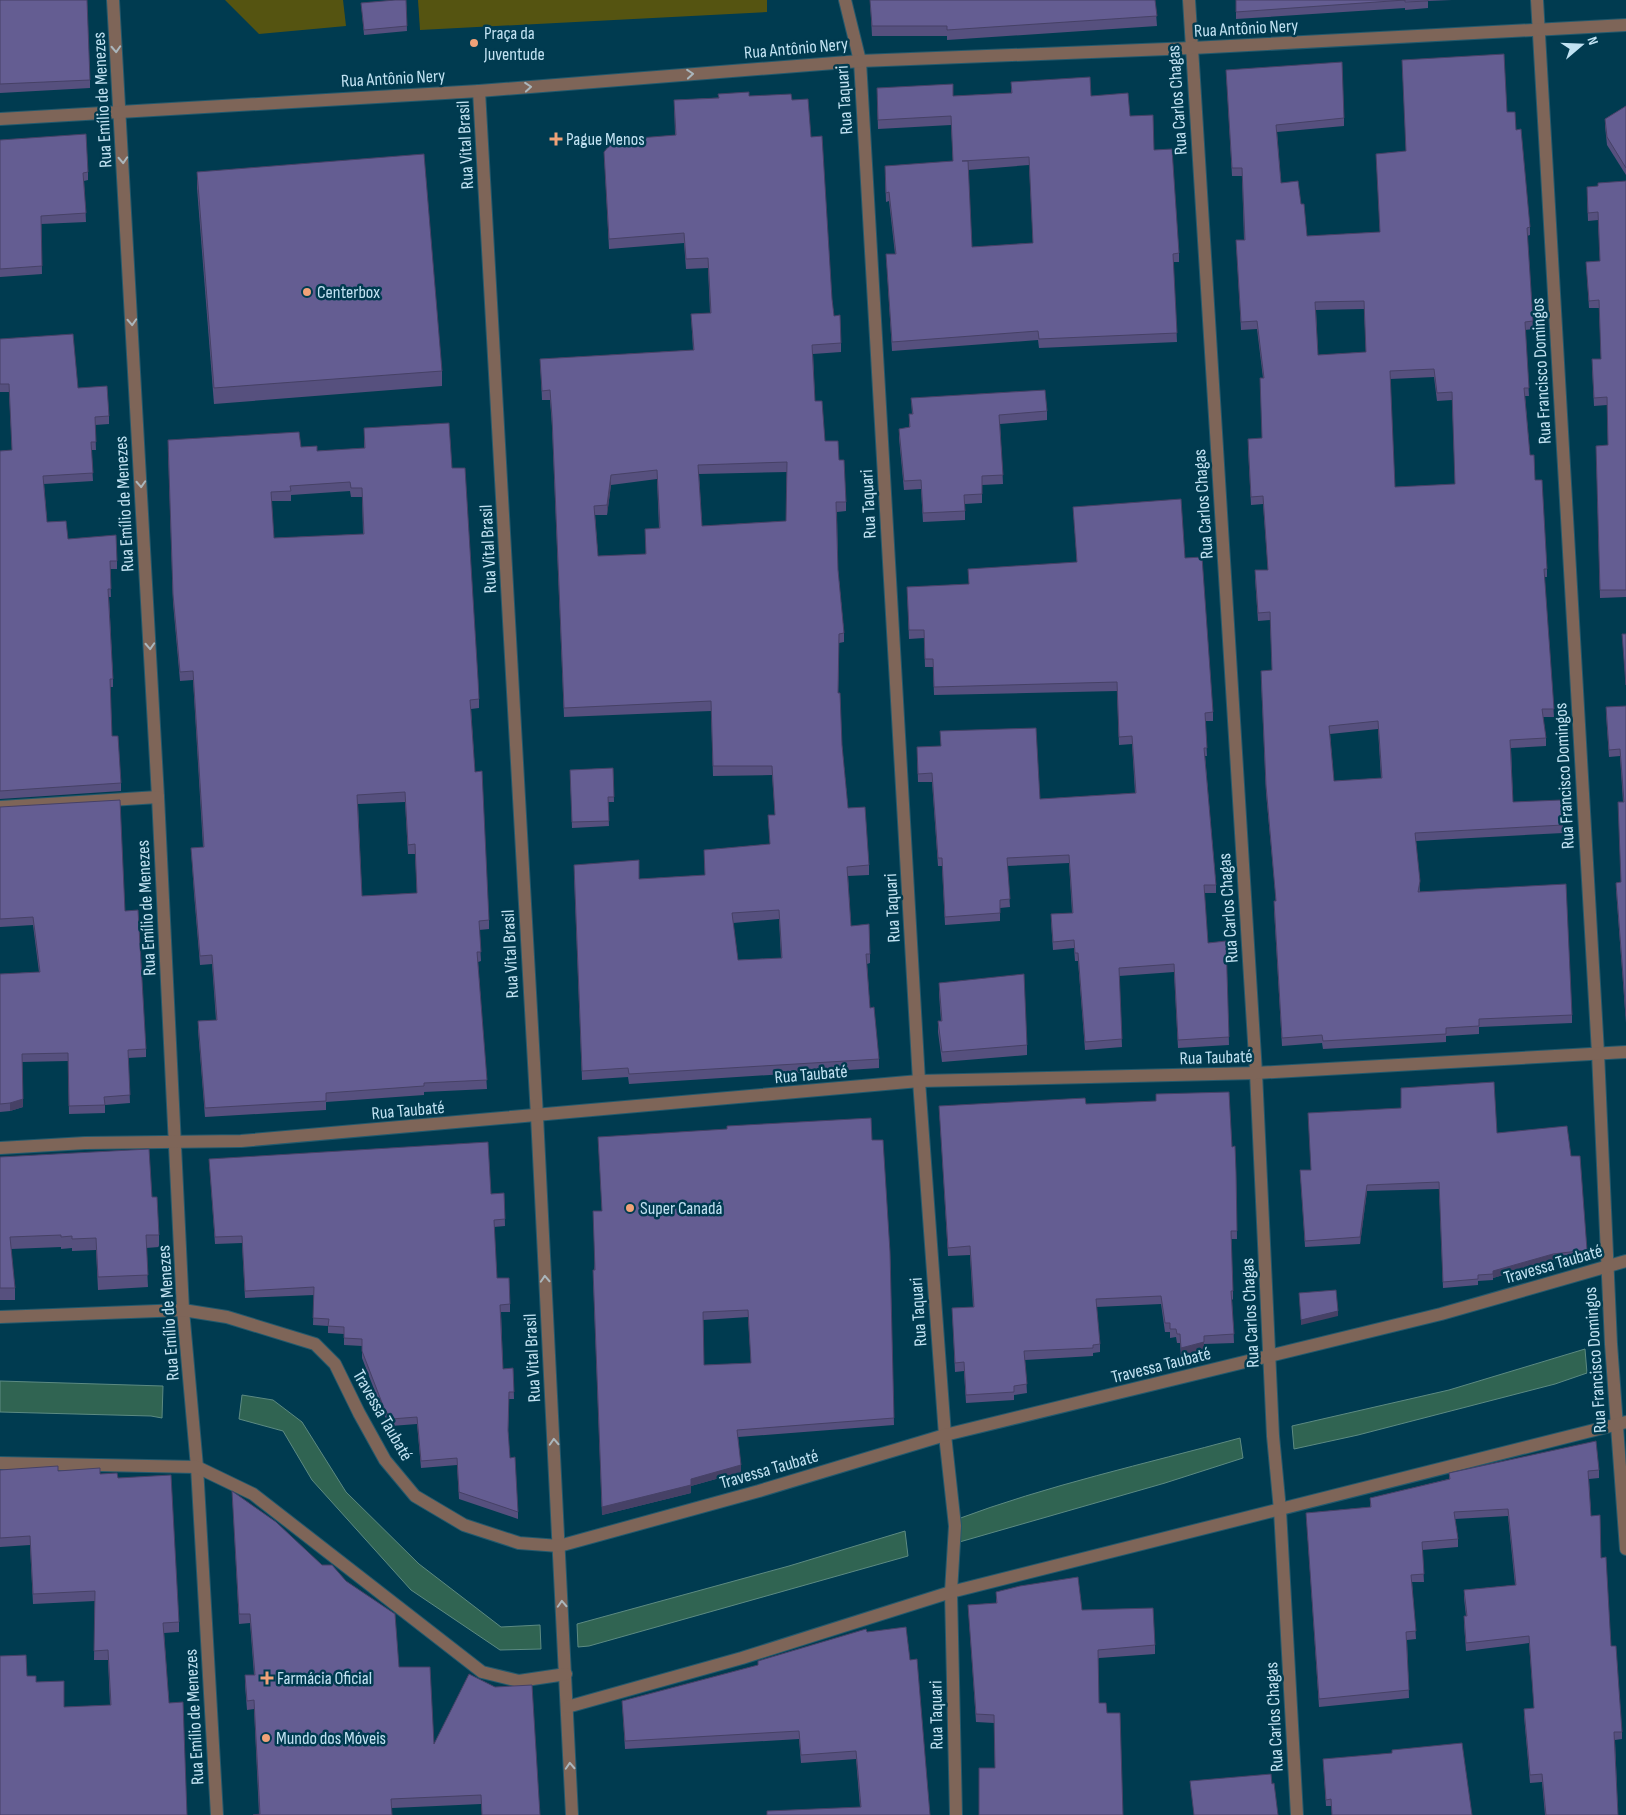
<svg xmlns="http://www.w3.org/2000/svg" width="1626" height="1815" font-family="'Sofia Sans Condensed',sans-serif">
<style>
.park{fill:#555411}
.water{fill:#306452;stroke:#5c8a82}
.lines{fill:none;stroke-linecap:round;stroke-linejoin:round}
.minor-casing{stroke:#23596d;stroke-width:14}
.minor{stroke:#7e6558;stroke-width:12}
.wall{fill:#56507e;fill-rule:evenodd}
.shaded-wall{fill:#464166}
.building{fill:#645d92;stroke:#464166;fill-rule:evenodd}
.oneway{stroke:#aab6bc}
.poi-dot{fill:#f0a278;stroke:#003b50;stroke-width:2}
.labels{text-anchor:middle;stroke-width:5;stroke-linejoin:round;paint-order:stroke}
.street-label{font-size:18px;fill:#c1e2f2;stroke:#003b50}
.poi-label{font-size:18px;fill:#c1e2f2;stroke:#003b50;text-anchor:start}
</style>
<rect width="100%" height="100%" fill="#003b50"/>
<g class="park">
<path d="M225,0H343L346,26L259,34Z"/>
<path d="M418,0H767V12L420,30Z"/>
</g>
<g class="water">
<path d="M1585,1349L1587,1373L1555,1384L1358,1435L1294,1449L1292,1426L1449,1390Z"/>
<path d="M0,1381L163,1386L162,1418L151,1416L0,1412Z"/>
<path d="M242,1395L273,1400L302,1422L346,1492L419,1564L501,1627L540,1625L541,1649L500,1650L411,1590L312,1480L283,1431L239,1419Z"/>
<path d="M1240,1438L1243,1458L1165,1483L956,1543L955,1520C1048,1485 1145,1464 1240,1438Z"/>
<path d="M905,1531L908,1556L589,1646L578,1647L577,1624L789,1566Z"/>
</g>
<g class="lines">
<defs>
<g id="minor">
<path d="M113,0L158,797L183,1310L197,1467L217,1815"/>
<path d="M845,0L860,61L919,1081L945,1435L955,1526L951,1592L956,1815"/>
<path d="M1189,0L1256,1073L1273,1436L1280,1510L1297,1815"/>
<path d="M1537,0L1598,1053L1611,1344L1626,1549"/>
<path d="M479,91L537,1116L572,1815"/>
<path d="M0,119L479,91L860,61L1192,48L1626,25"/>
<path d="M0,807L158,797"/>
<path d="M0,1148L85,1143L241,1141L919,1081L1256,1073L1626,1052"/>
<path d="M0,1317L183,1310L227,1317L315,1344L335,1364L359,1413L385,1460L415,1496L464,1525L519,1543L559,1546L759,1491L945,1435L1441,1314L1626,1261"/>
<path d="M0,1463L197,1467L253,1494L482,1672L519,1681L566,1674"/>
<path d="M567,1707L742,1658L951,1592L1626,1422"/>
</g>
</defs>
<use href="#minor" class="minor-casing"/>
<use href="#minor" class="minor"/>
</g>
<g class="wall">
<path d="M0,0L90,80V88L0,93Z"/>
<path d="M406,0L407,31L364,35L361,3Z"/>
<path d="M870,0H1155L1157,26L947,40V36H872Z"/>
<path d="M1236,0H1452L1428,1V8L1405,10V8L1236,19Z"/>
<path d="M1402,60L1507,112L1516,130L1530,227V235L1527,236L1533,329L1525,330L1529,396H1525L1530,455L1535,480L1547,569V577H1544L1554,717H1543L1546,738V746L1511,748L1513,802L1563,825V833L1416,841L1420,892L1572,1015V1023L1479,1027V1034L1446,1036V1042L1323,1049L1322,1043L1282,1046L1274,909V901H1276L1266,793L1261,679L1272,670L1270,620L1258,621L1255,578V570H1268L1263,504L1251,505L1248,447L1262,438L1263,378L1257,329L1241,330L1236,240H1244L1242,176H1232L1226,70L1344,118V126L1277,132L1281,183L1301,204L1307,236L1380,232L1376,154L1406,151ZM1364,309L1366,352L1318,355L1316,310ZM1434,377L1437,401L1452,400L1455,484L1395,487L1390,379ZM1378,729L1381,778L1334,781L1330,734Z"/>
<path d="M1011,82L1091,96L1130,116L1154,150L1179,253V262H1173L1177,342L1039,348L1038,340L892,351L886,254H895L889,201L886,202L885,175L953,162L951,125L878,129L877,97L953,96L1011,93ZM1029,165L1033,243L972,247L968,170Z"/>
<path d="M749,96L792,100L811,137L834,316L841,343V352L813,354L815,401L825,441L839,460L846,502V511L837,512L838,570L844,633V642L839,643L838,693L842,745L848,808L869,865V875L848,876L851,926L870,954V963L867,964L870,1008L879,1059V1068L629,1084L628,1077L582,1080L574,874L639,879L705,875L704,850L770,844L768,815H775L772,775L713,776L711,711L564,717L552,426L550,400H542L540,359L693,350L691,314L710,313L708,268L686,269L684,243L609,249L604,152L675,135L674,100ZM787,472L786,521L702,526L699,474ZM657,479L659,528L645,554L598,556L595,515H607L611,485ZM779,919L781,958L738,960L733,923Z"/>
<path d="M1626,106V175L1607,145L1605,126V119Z"/>
<path d="M0,140L88,172V180L84,181L86,222L41,224L42,274L0,277Z"/>
<path d="M197,172L442,371V386L214,404L197,188Z"/>
<path d="M1626,181V597L1600,598L1596,446L1608,445L1607,405L1594,406L1592,366L1601,359L1599,308H1589L1586,262L1600,261L1598,220L1588,221L1587,194L1598,186Z"/>
<path d="M0,339L78,388L109,416V424L95,425L96,450H91L93,481L44,484L47,522L68,539L117,561V569H110L111,597H109L113,679V687H110L112,736L121,783V791L0,799V451L12,450L9,392H0Z"/>
<path d="M911,398L1047,411V420L1000,424L1003,484L982,485V503L965,504V520L923,522L921,489L904,490L899,438V429L909,427V414H912Z"/>
<path d="M364,428L452,468L479,699V708L471,709L475,772L489,920V929L479,930L481,961L478,962L487,1089L424,1092V1095L326,1102V1110L205,1117L198,1030V1021L216,1020L212,964L200,965L194,894L191,848L203,847L193,680L180,681L173,603L168,449L301,447L317,451L364,448ZM350,491L351,497H362L363,534L274,538L271,501H291V495ZM405,802L408,854H415L417,893L362,896L358,804Z"/>
<path d="M1073,507L1185,558L1213,712V721H1205L1207,756H1205L1216,885V893H1204L1208,943L1226,941L1229,1045L1178,1048L1174,972L1119,976L1122,1047L1085,1050L1078,961H1075L1074,948L1053,950L1051,922V914L1072,913L1069,863L1007,866L1010,907L1000,908V921L945,925L942,866H938L932,782H918L917,747L1040,799L1135,793L1132,744L1119,745L1117,691L934,695L933,667H925L924,638L909,639L907,587L968,584L1077,562Z"/>
<path d="M1626,706V1023L1616,889V883L1621,882L1623,802L1620,756L1609,757L1606,713Z"/>
<path d="M613,768L614,802H608L609,826L572,828L570,770Z"/>
<path d="M0,807L125,911L146,1049V1057L128,1058L130,1103L105,1105V1113L69,1114L68,1061L22,1062L23,1107L10,1111L0,1112V974L39,972L33,925L0,927Z"/>
<path d="M939,983L1027,1045V1055L942,1062L938,1032V1021H941L939,994Z"/>
<path d="M1086,1104L1232,1147L1236,1172L1237,1239H1231L1233,1291V1299L1232,1300L1234,1343L1204,1344V1350L1181,1357L1180,1343H1177L1176,1337L1170,1338V1332H1165L1161,1304L1096,1307L1100,1344V1352L1093,1353V1356L1025,1360L1027,1393L1014,1395V1400L966,1403L964,1371L955,1372L952,1308L973,1307L970,1255L948,1256L939,1106Z"/>
<path d="M1497,1133L1571,1156L1587,1250V1256L1553,1260L1493,1278V1280L1478,1281V1285L1443,1288L1439,1189L1367,1191L1360,1244L1305,1247L1300,1170H1311Z"/>
<path d="M598,1137L872,1140L890,1252L894,1425L738,1437L741,1472L691,1486V1493L602,1515L593,1277L594,1270L602,1211ZM748,1317L751,1363L704,1365L703,1320Z"/>
<path d="M0,1157L152,1197L159,1235V1247L146,1248L148,1287L98,1290L96,1250L72,1251V1248L61,1249V1247L11,1249L15,1288V1300H0Z"/>
<path d="M209,1159L491,1194L504,1193L505,1226L494,1227L497,1278L510,1304V1312H501L503,1369L513,1368L514,1399H509L508,1432L510,1458L518,1512V1519L459,1499L457,1465L421,1468L417,1424L391,1426L384,1415L362,1358V1346L344,1345V1334L328,1333V1326L313,1325L314,1295L245,1298L242,1243L215,1244Z"/>
<path d="M0,1470L58,1471L100,1474L118,1478L179,1622V1632L164,1633L169,1703L187,1815L27,1676L36,1682L64,1707L110,1705L108,1660H94L95,1601L33,1604L30,1545L0,1547Z"/>
<path d="M1599,1470V1478L1589,1479L1591,1516L1601,1558L1611,1646L1622,1732V1739L1615,1740L1618,1815H1545L1542,1782L1530,1783L1524,1716V1709L1534,1708L1529,1643L1466,1651L1464,1624V1616H1466L1464,1598V1590L1515,1585L1508,1516L1455,1519L1458,1539V1547L1422,1550L1424,1582H1412L1416,1639L1407,1640L1409,1698L1319,1707L1306,1513L1370,1507V1498L1449,1479V1473Z"/>
<path d="M232,1491L399,1667L434,1744L540,1815H482L481,1804L259,1814L254,1709L247,1710L245,1685V1675H254L250,1623L239,1624Z"/>
<path d="M996,1592L1082,1610L1155,1645V1654L1099,1658L995,1768L994,1723L976,1722L968,1605L996,1603Z"/>
<path d="M867,1632L930,1815L860,1807L856,1759L801,1763L799,1739L625,1749L622,1701L758,1665Z"/>
<path d="M1323,1759L1472,1815H1332L1331,1806H1326Z"/>
</g>
<g class="shaded-wall">
<path d="M611,475V485L607,515V505Z"/>
<path d="M23,1099V1107L10,1111V1103Z"/>
<path d="M1367,1185V1191L1360,1244V1237Z"/>
<path d="M1553,1254V1260L1493,1278V1271Z"/>
<path d="M1338,1311V1316L1301,1325V1320Z"/>
<path d="M1204,1342V1350L1181,1357V1348Z"/>
<path d="M741,1465V1472L691,1486V1493L602,1515V1507L691,1479Z"/>
</g>
<g class="building">
<path d="M0,0H87L90,80L0,84Z"/>
<path d="M395,0H406L407,26L364,30L361,3Z"/>
<path d="M870,0H1155L1157,16L947,30V26H872Z"/>
<path d="M1236,0H1405L1236,12Z"/>
<path d="M1405,0H1428V1L1405,2Z"/>
<path d="M1504,54L1507,112H1515L1516,130L1521,129L1530,227L1527,228L1533,321L1525,322L1529,388H1524L1530,455H1534L1535,480H1542L1547,569H1544L1554,709H1542L1546,738L1510,740L1513,802L1561,800L1563,825L1415,833L1420,881L1418,892L1566,884L1572,1015L1479,1019V1026L1446,1028V1034L1323,1041L1322,1035L1282,1038L1274,901H1276L1266,785L1261,671L1272,670L1270,612L1258,613L1255,570H1268L1263,496L1251,497L1248,439L1262,438L1260,378H1264L1257,321L1241,322L1236,240H1245L1242,168H1232L1226,70L1342,62L1344,118L1276,125L1281,183L1298,181L1301,204H1304L1307,236L1380,232L1376,154L1406,151L1402,60ZM1364,301L1366,352L1318,355L1315,302ZM1434,369L1437,393L1452,392L1455,484L1395,487L1390,371ZM1378,721L1382,778L1334,781L1329,726Z"/>
<path d="M1090,77L1091,96L1128,93L1130,116L1153,115L1154,150L1172,149L1179,253L1173,254L1177,333L1039,339L1038,331L892,342L886,254H896L889,192L886,193L885,166L953,161L951,116L878,120L877,88L953,84V96L1012,93L1011,82ZM1029,157L1033,243L972,247L968,161H962Z"/>
<path d="M749,92V96L791,94L792,100L808,99L811,137L822,136L832,299L834,316L840,315L841,343L812,345L815,401H822L825,441H838L839,460H844L846,502H836L838,570L844,633L839,634L838,693H840L842,745L848,808L865,807L869,865L847,867L851,926L869,924L870,954H866L870,1008L874,1007L879,1059L629,1074L628,1068L582,1071L574,865L639,860V879L705,875L704,850L770,844L768,815H775L772,766H713L711,701L564,708L552,417L550,390L542,391L540,359L694,350L691,314L711,313L708,258L686,259L684,233L609,239L604,152L614,140L676,135L674,100L719,98L718,94ZM787,462L786,521L702,526L698,465ZM657,470L660,528L645,529L646,554L598,556L594,506L607,505L611,475ZM779,910L782,958L738,960L732,913Z"/>
<path d="M1626,106V168L1607,137L1605,119Z"/>
<path d="M86,134L88,172L83,173L86,213L41,216L42,266L0,269V140Z"/>
<path d="M424,154L442,371L214,388L197,172Z"/>
<path d="M1626,181V590H1600L1596,446L1608,445L1607,397L1594,398L1592,359H1601L1599,300L1589,301L1586,262L1600,261L1598,212L1588,213L1587,187L1598,186V183Z"/>
<path d="M73,334L78,388L107,386L109,416L95,417L96,442H91L93,473L43,476L47,522L66,521L68,539L116,535L117,561H110L111,589H108L113,679H110L112,736H118L121,783L0,791V451L12,450L9,384H0V339Z"/>
<path d="M1045,390L1047,411L999,415L1003,475L982,476V494L964,495L965,511L923,513L921,480L904,481L899,429L910,427L909,414H913L911,398Z"/>
<path d="M449,423L452,468H465L478,679L479,699L470,700L475,772L482,771L489,920L479,921L481,952H477L487,1080L424,1083V1086L326,1093V1101L205,1108L198,1021L217,1020L212,955L200,956L194,885L191,848L204,847L193,671L180,672L173,594L168,440L299,432L301,447L317,446V451L365,448L364,428ZM350,482L351,488H362L364,534L274,538L271,492L291,491L290,486ZM405,792L408,845L415,844L417,893L362,896L357,795Z"/>
<path d="M1181,499L1185,558L1202,557L1213,712L1205,713L1207,748H1204L1216,885H1204L1208,943L1226,941L1229,1037L1178,1040L1174,964L1119,968L1122,1039L1085,1042L1078,953H1075L1074,940L1053,942L1051,914L1073,913L1069,855L1007,858L1010,899L1000,900V913L945,917L942,858H938L932,773L918,774L917,747L941,746L940,731L1036,728L1040,799L1136,793L1132,736L1119,737L1117,682L934,687L933,659H925L924,630H909L907,587L969,584L968,569L1077,562L1073,507Z"/>
<path d="M1622,634H1626V685Z"/>
<path d="M1626,706V1016L1616,883L1621,882L1618,802H1624L1620,749L1609,750L1606,707Z"/>
<path d="M613,768L614,797H608L609,821L572,822L570,770Z"/>
<path d="M120,800L125,911L138,910L146,1049L128,1050L130,1095L104,1097L105,1105L69,1106L68,1053L22,1054L23,1099L10,1103L0,1104V974L40,972L33,917L0,919V807Z"/>
<path d="M1024,974L1027,1045L942,1052L938,1021H942L939,983Z"/>
<path d="M1494,1082L1497,1133L1567,1126L1571,1156H1580L1587,1250L1553,1254L1493,1271V1274L1478,1275V1279L1443,1282L1439,1182L1367,1185L1360,1237L1305,1241L1300,1170H1311L1308,1113L1401,1108V1088Z"/>
<path d="M1229,1092L1232,1147L1235,1146L1236,1172L1237,1231H1231L1233,1291H1231L1234,1334L1204,1336V1342L1181,1348L1180,1334H1177L1176,1329H1170V1323H1165L1161,1296L1096,1299L1100,1344L1093,1345V1348L1024,1351L1027,1384L1014,1386V1392L966,1395L964,1362L955,1363L952,1308L974,1307L970,1246L948,1248L939,1106L1085,1098L1086,1104L1156,1101V1094Z"/>
<path d="M871,1118L872,1140H883L890,1252L894,1418L737,1430L741,1465L691,1479V1485L602,1507L593,1270H595L593,1211H602L598,1137L727,1129V1126ZM748,1310L751,1363L704,1365L703,1312Z"/>
<path d="M488,1142L491,1194L504,1193L505,1219L494,1220L497,1278H509L510,1304L500,1305L503,1369L513,1368L514,1392H509L508,1430L510,1458L515,1457L518,1512L459,1492L457,1458L421,1461L417,1417L391,1419L384,1408L362,1351V1339L344,1338V1327L328,1326L329,1319L313,1318L314,1287L245,1291L242,1236L215,1237L209,1159Z"/>
<path d="M149,1149L152,1197H157L159,1235H146L148,1275L98,1277L96,1238L72,1239V1236L61,1237V1235L10,1237L15,1288H0V1157Z"/>
<path d="M1336,1290L1338,1311L1301,1320L1299,1293Z"/>
<path d="M1596,1441L1599,1470L1588,1471L1591,1516L1600,1515L1601,1558L1606,1557L1611,1646H1616L1622,1732H1614L1618,1815H1546L1542,1774L1530,1775L1524,1709L1534,1708L1529,1636L1466,1643L1464,1616H1467L1464,1590L1516,1585L1508,1509L1454,1512L1458,1539L1422,1542L1424,1574L1411,1575L1416,1631L1406,1632L1409,1690L1319,1699L1306,1513L1371,1507L1370,1498L1450,1479L1449,1473Z"/>
<path d="M58,1466V1471L100,1468V1474L117,1473L118,1478L171,1475L179,1622L163,1623L169,1703L183,1702L187,1815H0V1656L26,1655L27,1676H36V1682L64,1681V1707L111,1705L108,1650L94,1651L95,1591L33,1594L30,1536L0,1538V1470Z"/>
<path d="M232,1491L276,1522L322,1565H332L346,1581L395,1614L399,1667H430L434,1744L469,1674L495,1687L532,1685L540,1815H482L481,1795L391,1799L392,1815H253L260,1814L254,1700L247,1701L245,1675H255L250,1614H239Z"/>
<path d="M1078,1577L1082,1610L1153,1608L1155,1645L1098,1650L1099,1703H1106L1107,1713H1120L1123,1815H979V1768H995L994,1715L976,1714L968,1605L997,1603L996,1592L1020,1586Z"/>
<path d="M906,1627L910,1660L917,1659L930,1815H767V1811L861,1807L856,1751L801,1755L799,1731L625,1741L622,1701L758,1665V1661L866,1629L867,1632Z"/>
<path d="M1462,1743L1472,1815H1332L1331,1799L1326,1800L1323,1759L1392,1753V1750Z"/>
<path d="M1271,1774L1272,1784L1274,1783L1278,1815H1194L1190,1781Z"/>
</g>
<defs><path id="oneway-chevron" d="M-2-3.5L2.5 0L-2 3.5" fill="none" stroke-width="1.6" stroke-linecap="round" stroke-linejoin="round" transform="scale(1.25)"/></defs>
<g class="oneway">
<use href="#oneway-chevron" transform="translate(116 49) rotate(87)"/>
<use href="#oneway-chevron" transform="translate(690 74) rotate(-5)"/>
<use href="#oneway-chevron" transform="translate(528 87) rotate(-5)"/>
<use href="#oneway-chevron" transform="translate(123 160) rotate(87)"/>
<use href="#oneway-chevron" transform="translate(132 322) rotate(87)"/>
<use href="#oneway-chevron" transform="translate(141 484) rotate(87)"/>
<use href="#oneway-chevron" transform="translate(150 646) rotate(87)"/>
<use href="#oneway-chevron" transform="translate(545 1279) rotate(-93)"/>
<use href="#oneway-chevron" transform="translate(554 1442) rotate(-93)"/>
<use href="#oneway-chevron" transform="translate(562 1604) rotate(-93)"/>
<use href="#oneway-chevron" transform="translate(570 1766) rotate(-93)"/>
</g>
<g class="poi-dot">
<circle cx="474" cy="43" r="5"/>
<path d="M553.5 131.5h5v5h5v5h-5v5h-5v-5h-5v-5h5z"/>
<circle cx="307" cy="292" r="5"/>
<circle cx="630" cy="1208" r="5"/>
<path d="M264.5 1670.5h5v5h5v5h-5v5h-5v-5h-5v-5h5z"/>
<circle cx="266" cy="1738" r="5"/>
</g>
<g class="labels">
<g class="street-label">
<text transform="translate(1246 28) rotate(-3)" y="6">Rua Antônio Nery</text>
<text transform="translate(796 48) rotate(-5)" y="6">Rua Antônio Nery</text>
<text transform="translate(393 78) rotate(-3)" y="6">Rua Antônio Nery</text>
<text transform="translate(102 100) rotate(-93)" y="6">Rua Emílio de Menezes</text>
<text transform="translate(844 100) rotate(-94)" y="6">Rua Taquari</text>
<text transform="translate(1177 100) rotate(-94)" y="6">Rua Carlos Chagas</text>
<text transform="translate(465 145) rotate(-93)" y="6">Rua Vital Brasil</text>
<text transform="translate(1541 371) rotate(-93)" y="6">Rua Francisco Domingos</text>
<text transform="translate(124 504) rotate(-93)" y="6">Rua Emílio de Menezes</text>
<text transform="translate(868 504) rotate(-93)" y="6">Rua Taquari</text>
<text transform="translate(1203 504) rotate(-94)" y="6">Rua Carlos Chagas</text>
<text transform="translate(488 549) rotate(-93)" y="6">Rua Vital Brasil</text>
<text transform="translate(1564 776) rotate(-93)" y="6">Rua Francisco Domingos</text>
<text transform="translate(146 908) rotate(-93)" y="6">Rua Emílio de Menezes</text>
<text transform="translate(892 908) rotate(-93)" y="6">Rua Taquari</text>
<text transform="translate(1228 908) rotate(-94)" y="6">Rua Carlos Chagas</text>
<text transform="translate(510 954) rotate(-93)" y="6">Rua Vital Brasil</text>
<text transform="translate(1216 1057) rotate(-2)" y="6">Rua Taubaté</text>
<text transform="translate(811 1074) rotate(-5)" y="6">Rua Taubaté</text>
<text transform="translate(408 1110) rotate(-5)" y="6">Rua Taubaté</text>
<text transform="translate(1553 1264) rotate(-16)" y="6">Travessa Taubaté</text>
<text transform="translate(918 1312) rotate(-94)" y="6">Rua Taquari</text>
<text transform="translate(168 1313) rotate(-94)" y="6">Rua Emílio de Menezes</text>
<text transform="translate(1250 1313) rotate(-93)" y="6">Rua Carlos Chagas</text>
<text transform="translate(532 1358) rotate(-93)" y="6">Rua Vital Brasil</text>
<text transform="translate(1595 1360) rotate(-94)" y="6">Rua Francisco Domingos</text>
<text transform="translate(1161 1365) rotate(-14)" y="6">Travessa Taubaté</text>
<text transform="translate(383 1415) rotate(60)" y="6">Travessa Taubaté</text>
<text transform="translate(769 1469) rotate(-16)" y="6">Travessa Taubaté</text>
<text transform="translate(936 1715) rotate(-91)" y="6">Rua Taquari</text>
<text transform="translate(194 1717) rotate(-93)" y="6">Rua Emílio de Menezes</text>
<text transform="translate(1274 1717) rotate(-93)" y="6">Rua Carlos Chagas</text>
</g>
<g class="poi-label">
<text x="484" y="39">Praça da<tspan x="484" dy="21">Juventude</tspan></text>
<text x="566" y="145">Pague Menos</text>
<text x="317" y="298">Centerbox</text>
<text x="640" y="1214">Super Canadá</text>
<text x="277" y="1684">Farmácia Oficial</text>
<text x="276" y="1744">Mundo dos Móveis</text>
</g>
</g>
<g transform="translate(1581 45) rotate(71)" stroke="#003b50" stroke-width="4" paint-order="stroke">
<path d="M0-4L9 19L0 12L-9 19Z" fill="#c1e2f2"/>
<text y="-8" font-size="14" font-weight="bold" text-anchor="middle" fill="#c1e2f2">N</text>
</g>
</svg>
